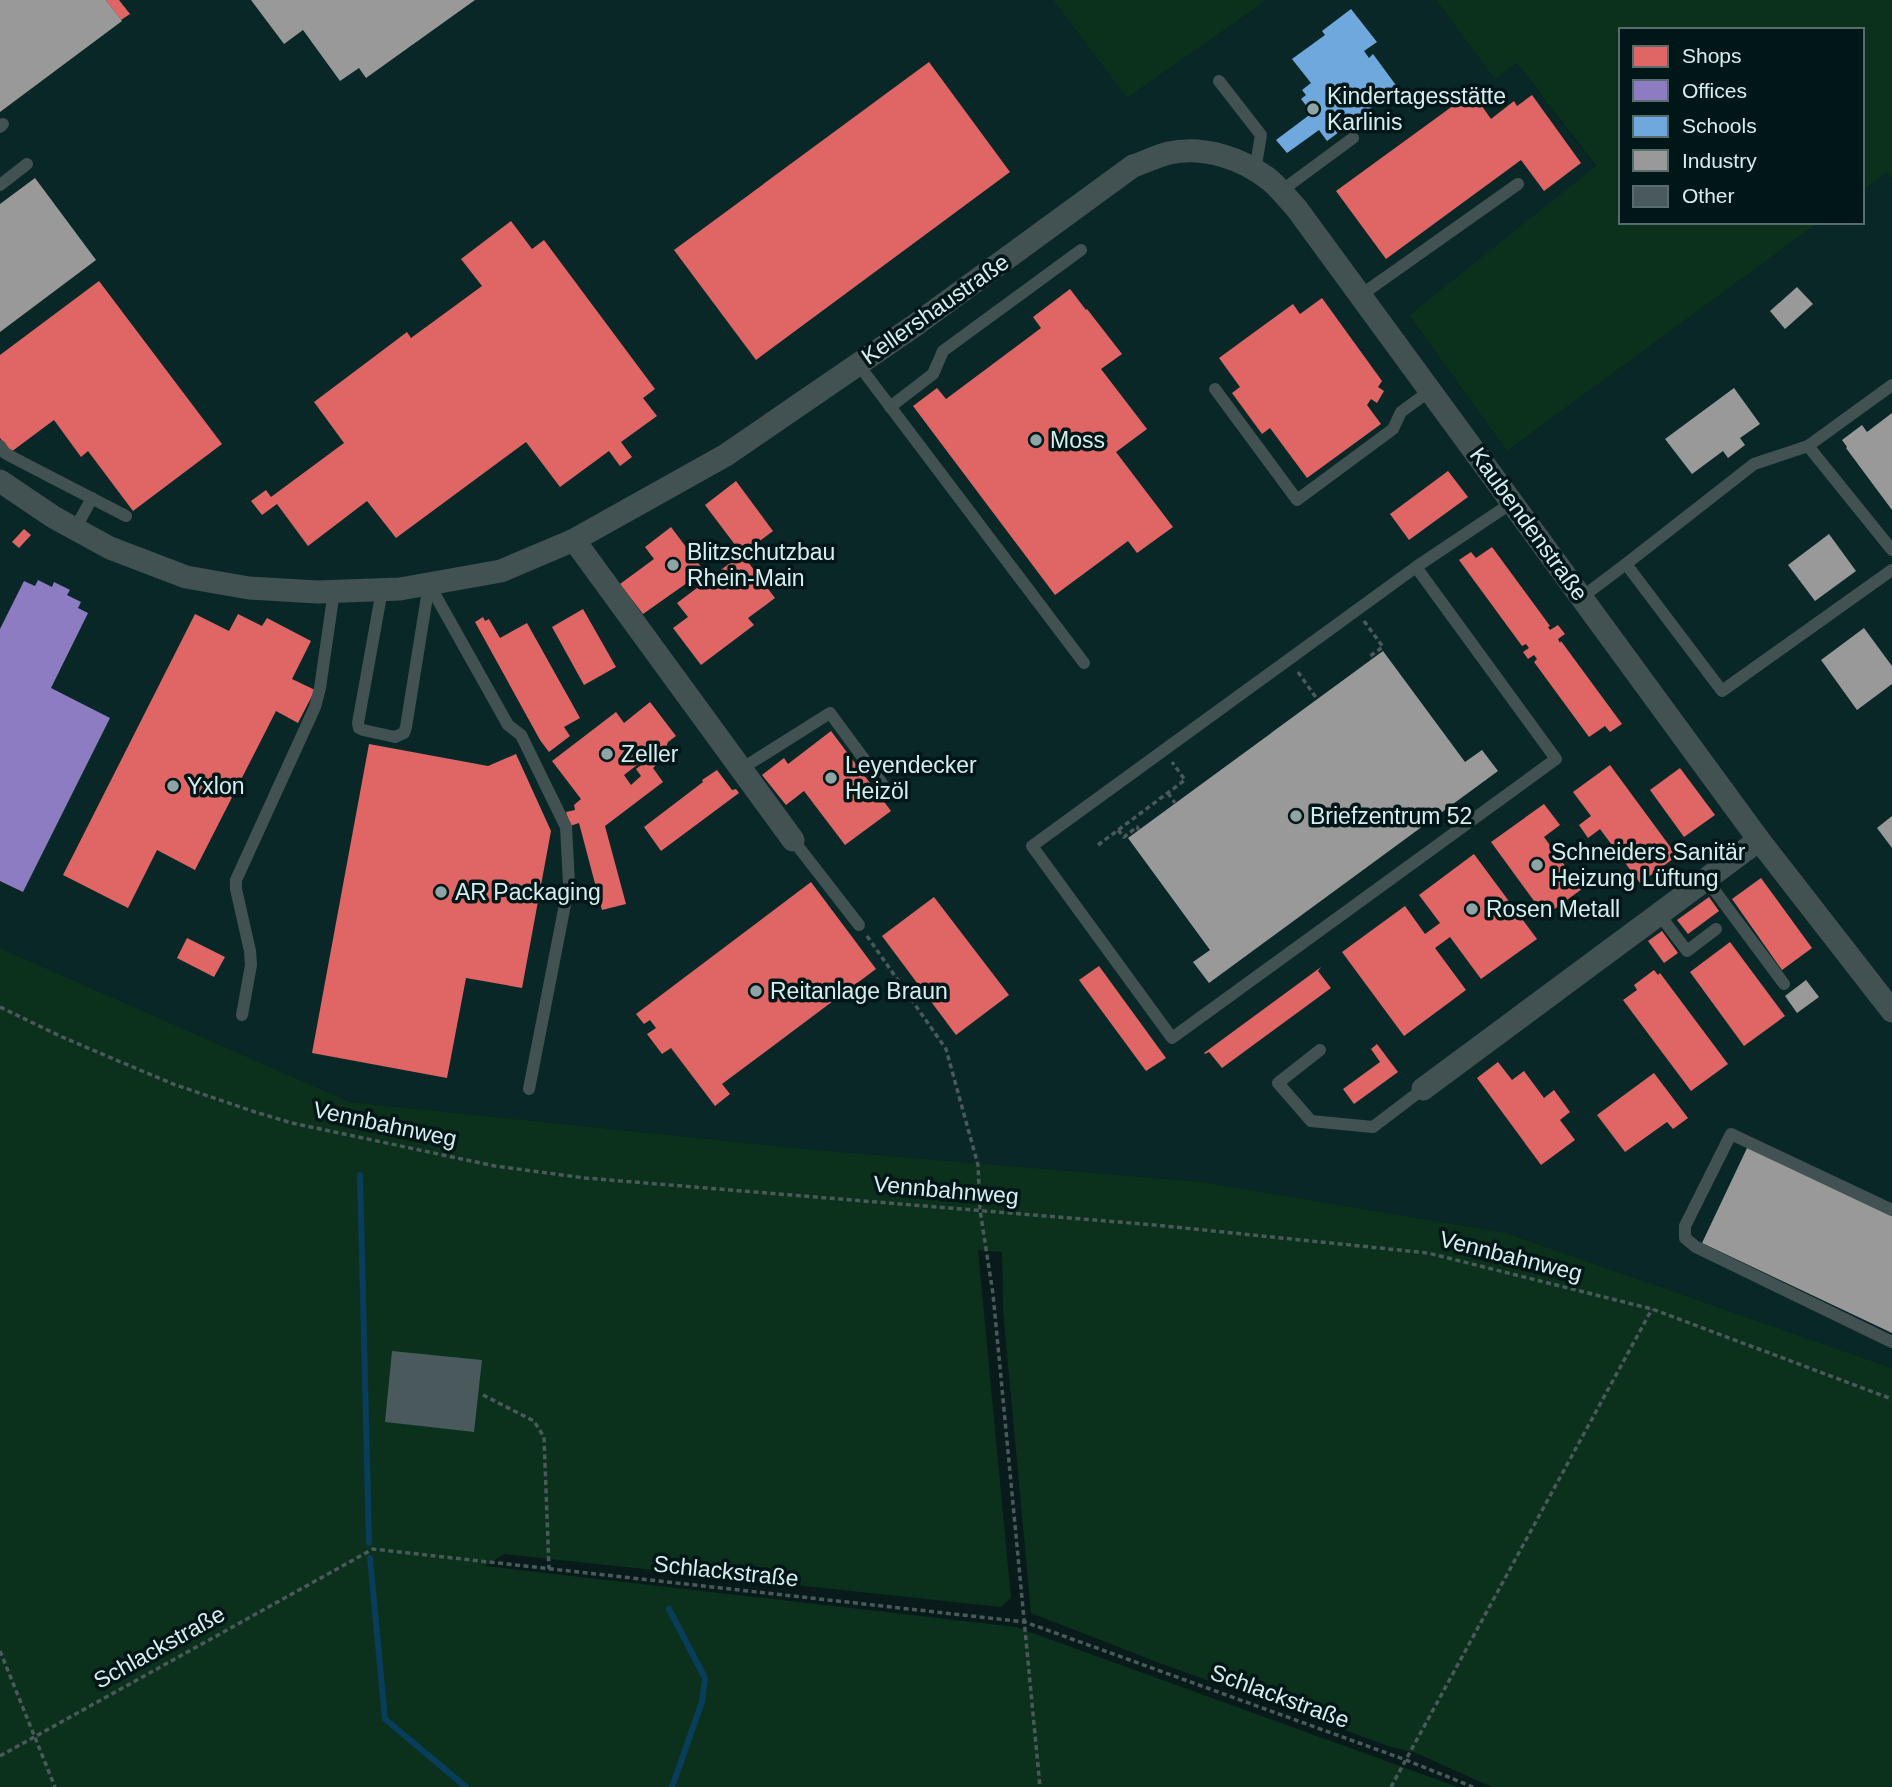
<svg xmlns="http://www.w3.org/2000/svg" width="1892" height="1787" font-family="Arial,sans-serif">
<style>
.built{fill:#0a2728}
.green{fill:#0b311c}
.shops{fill:#e06666}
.offices{fill:#8e7cc3}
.schools{fill:#6fa8dc}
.industry{fill:#999}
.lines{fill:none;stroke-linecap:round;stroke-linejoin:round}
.stream{stroke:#093d5c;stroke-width:6}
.building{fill:#49595c}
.path{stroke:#4a5959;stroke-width:3.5;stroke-dasharray:5 3.5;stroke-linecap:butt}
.lane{stroke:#425253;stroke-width:12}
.street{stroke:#425253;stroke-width:23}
.poi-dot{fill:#8fa4a4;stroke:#011617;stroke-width:2.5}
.labels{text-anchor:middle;stroke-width:7;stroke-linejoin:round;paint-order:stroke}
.poi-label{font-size:23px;fill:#d7eeef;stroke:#011617;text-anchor:start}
.street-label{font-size:23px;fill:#d7eeef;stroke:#011617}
</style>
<rect width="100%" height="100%" fill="#081a1a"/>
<path class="built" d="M0,0H1053L1127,98L1267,0H1436L1495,78L1517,63L1596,167L1409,315L1507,451L1819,222H1862V191L1887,173L1892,179V1368L1506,1233L1203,1182L816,1150L350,1102L0,948Z"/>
<g class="green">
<path d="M1053,0H1267L1127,98Z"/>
<path d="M1436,0H1892V179L1887,173L1862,191V30H1621V222H1819L1507,451L1409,315L1596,166L1517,63L1495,79Z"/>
<path d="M0,948L350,1102L816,1150L1203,1182L1506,1233L1892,1368V1787H1492L1416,1753L1391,1747L1162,1664L1031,1613L1003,1310L1002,1252L978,1250L1011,1598L1001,1607L504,1554L485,1566L1016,1627L1458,1787H0Z"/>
</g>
<g class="shops">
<path d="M106,0H119L130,14L121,20Z"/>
<path d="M929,62L1010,172L756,360L674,250Z"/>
<path d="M1472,92L1491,119L1514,101L1517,106L1532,95L1581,163L1544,191L1521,160L1386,259L1336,191Z"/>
<path d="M511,221L532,249L544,240L655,389L643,398L657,416L621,442L632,457L620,466L609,451L560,487L526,442L396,538L367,501L308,546L277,504L262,515L251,501L266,490L271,497L344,443L314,402L407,332L411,338L482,286L461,259Z"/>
<path d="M99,281L222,444L133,511L88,451L81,457L54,420L11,452L0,438V355Z"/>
<path d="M1070,289L1086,310L1087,309L1122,354L1101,369L1147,429L1116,452L1173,527L1137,553L1128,541L1055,595L913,406L937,388L946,399L1041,328L1033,317Z"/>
<path d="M1322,298L1382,381L1378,387L1384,391L1377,403L1371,399L1367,405L1381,424L1307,478L1270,428L1262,434L1232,393L1240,387L1219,358L1293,304L1300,314Z"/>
<path d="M1448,471L1468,497L1409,540L1390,514Z"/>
<path d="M736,481L773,531L742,554L705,505Z"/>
<path d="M671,527L704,571L643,614L620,584L654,559L645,547Z"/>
<path d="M24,529L31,535L19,548L12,542Z"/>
<path d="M1492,547L1550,626L1548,627L1550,630L1558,625L1565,634L1558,639L1560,643L1561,641L1622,724L1610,732L1605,726L1589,737L1534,662L1537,659L1534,655L1528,659L1523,652L1529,648L1526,644L1522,646L1459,560L1471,552L1476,558Z"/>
<path d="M742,554L775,598L748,618L754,625L701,665L673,628L688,617L677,603Z"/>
<path d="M583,609L616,667L584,685L552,627Z"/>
<path d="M195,614L229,631L238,614L262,626L267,618L311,641L292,679L315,690L298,723L276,711L195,870L157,850L128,908L63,875Z"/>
<path d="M483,617L485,621L489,619L500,638L527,623L580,718L564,727L570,736L549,752L540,740L475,622Z"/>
<path d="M650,702L676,736L668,742L666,747L655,755L654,752L624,775L631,785L641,776L636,769L651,758L656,765L653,768L663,782L605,826L626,904L602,910L579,823L570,826L566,812L575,810L574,805L581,799L552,761L616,712L624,723Z"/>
<path d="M831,731L891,811L845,845L804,791L786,805L762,775L784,758L788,764Z"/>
<path d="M369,744L488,766L516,754L551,831L522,988L466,978L447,1078L312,1053Z"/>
<path d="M1610,765L1677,856L1640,883L1600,829L1588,838L1579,825L1591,816L1573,792Z"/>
<path d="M1680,768L1715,815L1684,837L1650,790Z"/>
<path d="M717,770L732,790L736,789L739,793L661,851L644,827L703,782L702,780Z"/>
<path d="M1544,804L1560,825L1544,837L1582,889L1545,916L1491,842Z"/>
<path d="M1474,854L1537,939L1481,979L1450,937L1435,948L1466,990L1404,1036L1342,952L1405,906L1425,934L1440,923L1419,895Z"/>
<path d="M1761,878L1812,948L1782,970L1732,899Z"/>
<path d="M811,882L876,969L722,1084L730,1094L715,1106L671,1048L662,1054L647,1034L656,1028L650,1020L644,1024L636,1014Z"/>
<path d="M934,897L1009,995L956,1035L882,936Z"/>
<path d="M1709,897L1719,911L1688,934L1677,920Z"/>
<path d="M1662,931L1678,953L1664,963L1648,941Z"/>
<path d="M187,938L225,957L214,977L177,958Z"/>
<path d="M1730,942L1785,1016L1744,1046L1690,972Z"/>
<path d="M1099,966L1166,1058L1146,1071L1079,980Z"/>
<path d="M1321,967L1318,971L1331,988L1222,1068L1209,1052L1205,1054L1204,1053Z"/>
<path d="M1654,970L1658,975L1660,973L1728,1064L1691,1091L1623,1000L1637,990L1634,985Z"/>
<path d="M1377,1044L1398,1072L1354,1104L1343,1089L1380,1062L1371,1049Z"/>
<path d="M1498,1062L1512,1080L1524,1071L1544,1098L1554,1090L1570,1112L1560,1120L1575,1140L1541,1165L1477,1078Z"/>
<path d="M1654,1073L1688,1118L1673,1129L1667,1122L1625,1152L1597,1115Z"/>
</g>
<path class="offices" d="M38,580L52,587L54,582L70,590L67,595L81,602L78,608L88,613L51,688L110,718L23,892L0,881V629L24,581L35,586Z"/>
<path class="schools" d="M1351,9L1377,42L1364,51L1369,58L1373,54L1398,88L1327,141L1319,130L1287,153L1276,140L1312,113L1301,99L1306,95L1302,90L1311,83L1292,59L1325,35L1322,31Z"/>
<g class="industry">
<path d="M0,0H106L122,21L0,112Z"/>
<path d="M251,0H475L366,78L359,68L340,81L303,30L284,44Z"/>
<path d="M35,178L96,260L0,332V204Z"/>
<path d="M1797,287L1813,304L1785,329L1770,311Z"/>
<path d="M1734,388L1760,424L1740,438L1745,445L1728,458L1723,451L1692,474L1665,439Z"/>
<path d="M1892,413V510L1846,448L1847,447L1842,440L1862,425L1867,432Z"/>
<path d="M1829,534L1856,571L1815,601L1788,565Z"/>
<path d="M1864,628L1892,666V684L1857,710L1821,660Z"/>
<path d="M1383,651L1465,762L1482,750L1498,771L1209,983L1193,962L1210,950L1128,838Z"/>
<path d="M1892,816V848L1877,828Z"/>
<path d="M1806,980L1819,997L1797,1013L1785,996Z"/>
<path d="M1748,1146L1892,1214V1333L1702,1243Z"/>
</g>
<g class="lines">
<g class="stream">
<path d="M360,1175L369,1543"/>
<path d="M370,1558L385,1719L466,1787"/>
<path d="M669,1609L705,1678L702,1702L672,1787"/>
</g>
</g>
<path class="building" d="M392,1351L482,1360L474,1432L385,1422Z"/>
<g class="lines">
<g class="path">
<path d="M1364,621L1383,647L1370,656L1372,659"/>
<path d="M1298,672L1317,699"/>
<path d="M1168,793L1175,803"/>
<path d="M1118,830L1124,837L1137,827L1139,830"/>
<path d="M1098,845L1185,780L1172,762"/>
<path d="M867,936L946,1049L978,1165L980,1210L993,1294L1040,1787"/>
<path d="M0,1007L62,1037L173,1084L255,1112L292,1123L495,1166L585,1178L1155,1225L1428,1253L1652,1309L1892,1399"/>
<path d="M483,1395L534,1421L544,1437L549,1569"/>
<path d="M0,1651L55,1787"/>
<path d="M0,1756L373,1549L1025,1622L1406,1760L1473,1787"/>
<path d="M1391,1787L1652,1309"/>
</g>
<g class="lane">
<path d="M1219,81L1261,135L1255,170"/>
<path d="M0,127L3,124"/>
<path d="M0,185L27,164"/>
<path d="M1281,191L1353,138"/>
<path d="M1361,295L1518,184"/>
<path d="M858,364L1084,663"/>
<path d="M1892,385L1808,446L1754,464L1626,564L1722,691L1892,570"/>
<path d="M1215,389L1297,500L1393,429L1401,412L1431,390"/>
<path d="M890,407L933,374L943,351L1081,250"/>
<path d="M0,446L5,453L14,458L126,516"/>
<path d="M1808,446L1892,550"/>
<path d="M75,529L92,498"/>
<path d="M1416,567L1556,759L1172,1038L1032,846L1416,567L1513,502"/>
<path d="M429,584L508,725L521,735L566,827L569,884L529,1089"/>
<path d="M382,590L358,723L359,728L363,730L395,737L404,733L406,727L429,584"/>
<path d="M1582,597L1626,564"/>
<path d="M741,769L830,713L886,789"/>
<path d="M793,840L859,925"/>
<path d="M1706,879L1784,984"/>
<path d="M1659,914L1687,951L1716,929"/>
<path d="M242,1015L251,965L250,951L236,889V880L315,707L320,688L334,591"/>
<path d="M1320,1050L1278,1083L1311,1121L1373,1127L1423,1089"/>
<path d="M1892,1210L1731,1134L1685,1226V1238L1696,1247L1892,1342"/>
</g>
<g class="street">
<path d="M0,481L55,518L110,548L186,577L249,588L317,592L400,589L501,571L574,540L726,455L914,326L1133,166C1145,162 1157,156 1169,153C1204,145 1244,159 1271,181C1280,189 1288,199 1297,209L1759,840L1892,1011"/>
<path d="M574,540L793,840"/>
<path d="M1423,1089L1759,840"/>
</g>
</g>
<g class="poi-dot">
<circle cx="1313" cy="109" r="7"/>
<circle cx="1036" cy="440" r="7"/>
<circle cx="673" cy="565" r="7"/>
<circle cx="607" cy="754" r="7"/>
<circle cx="831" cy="778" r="7"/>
<circle cx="173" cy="786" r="7"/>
<circle cx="1296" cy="816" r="7"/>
<circle cx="1537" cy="865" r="7"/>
<circle cx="441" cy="892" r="7"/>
<circle cx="1472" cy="909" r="7"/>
<circle cx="756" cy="991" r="7"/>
</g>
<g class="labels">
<g class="poi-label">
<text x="1327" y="104">Kindertagesstätte<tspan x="1327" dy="26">Karlinis</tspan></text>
<text x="1050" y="448">Moss</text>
<text x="687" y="560">Blitzschutzbau<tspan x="687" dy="26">Rhein-Main</tspan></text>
<text x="621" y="762">Zeller</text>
<text x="845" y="773">Leyendecker<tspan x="845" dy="26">Heizöl</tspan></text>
<text x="187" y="794">Yxlon</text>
<text x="1310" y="824">Briefzentrum 52</text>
<text x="1551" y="860">Schneiders Sanitär<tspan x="1551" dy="26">Heizung Lüftung</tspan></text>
<text x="455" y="900">AR Packaging</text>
<text x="1486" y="917">Rosen Metall</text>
<text x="770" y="999">Reitanlage Braun</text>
</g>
<g class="street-label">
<text transform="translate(935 309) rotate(-35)" y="8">Kellershaustraße</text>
<text transform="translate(1529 524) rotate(54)" y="8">Kaubendenstraße</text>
<text transform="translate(385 1124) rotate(12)" y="8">Vennbahnweg</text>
<text transform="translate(946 1190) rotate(5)" y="8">Vennbahnweg</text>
<text transform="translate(1511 1256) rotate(14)" y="8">Vennbahnweg</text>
<text transform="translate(726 1571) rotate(6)" y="8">Schlackstraße</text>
<text transform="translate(159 1647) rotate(-29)" y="8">Schlackstraße</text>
<text transform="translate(1280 1696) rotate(20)" y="8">Schlackstraße</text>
</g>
</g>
<rect x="1619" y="28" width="245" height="196" fill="#011617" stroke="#576c6d" stroke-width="2"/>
<rect x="1633" y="46" width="35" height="21" fill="#e06666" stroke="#576c6d" stroke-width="2"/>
<text x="1682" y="63" font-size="21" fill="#d7eeef">Shops</text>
<rect x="1633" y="80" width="35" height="21" fill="#8e7cc3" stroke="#576c6d" stroke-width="2"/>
<text x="1682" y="98" font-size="21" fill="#d7eeef">Offices</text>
<rect x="1633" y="116" width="35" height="21" fill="#6fa8dc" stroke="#576c6d" stroke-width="2"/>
<text x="1682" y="133" font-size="21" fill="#d7eeef">Schools</text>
<rect x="1633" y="150" width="35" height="21" fill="#999999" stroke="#576c6d" stroke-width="2"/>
<text x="1682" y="168" font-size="21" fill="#d7eeef">Industry</text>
<rect x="1633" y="186" width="35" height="21" fill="#49595c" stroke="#576c6d" stroke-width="2"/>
<text x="1682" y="203" font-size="21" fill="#d7eeef">Other</text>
</svg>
